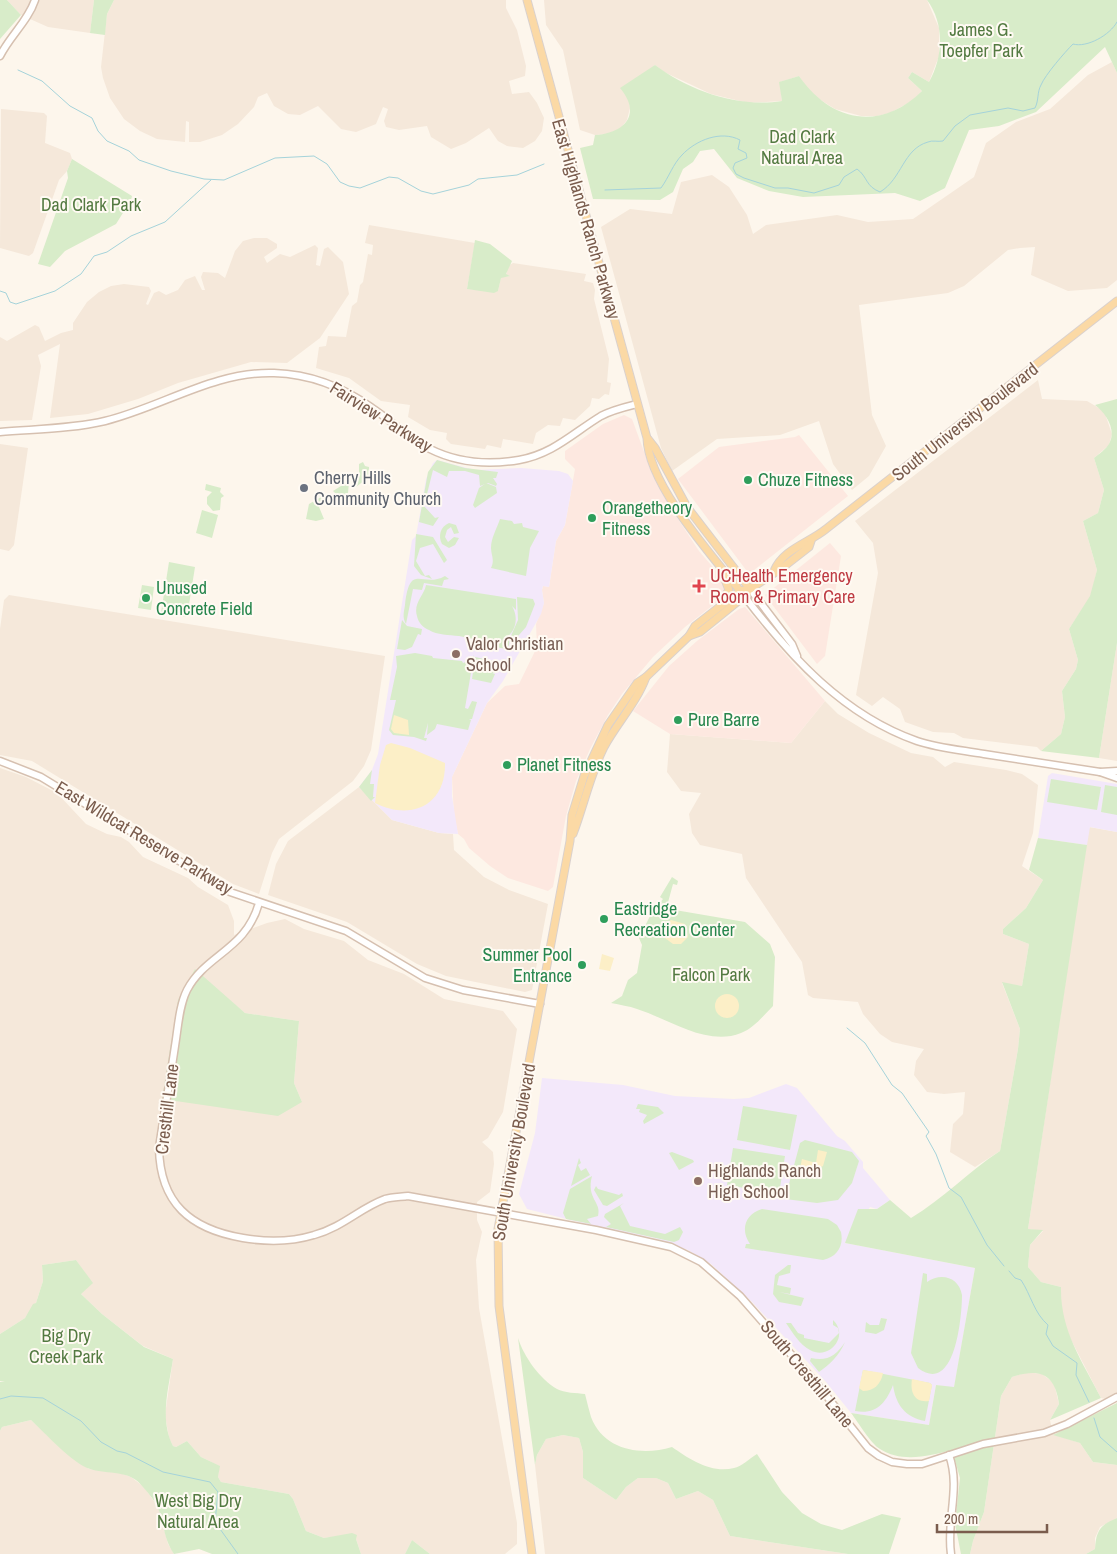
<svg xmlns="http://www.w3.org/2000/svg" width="1117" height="1554" font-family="'Archivo Narrow',sans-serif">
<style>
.residential{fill:#f5e8da;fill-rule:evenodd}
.commercial{fill:#fde8e0}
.education{fill:#f3e8fa}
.green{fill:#d8ecc9}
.sand{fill:#fcefc7}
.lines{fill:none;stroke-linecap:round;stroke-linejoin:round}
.stream{stroke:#a5d3da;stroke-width:1}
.secondary-casing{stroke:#d6c0b0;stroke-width:9}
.primary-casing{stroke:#dad1cd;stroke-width:9}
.secondary{stroke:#fff;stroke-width:6}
.primary{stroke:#fbd9a5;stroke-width:7}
.leisure-dot{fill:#2e9e5b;stroke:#fffaf3;stroke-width:2}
.worship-dot{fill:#6b7280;stroke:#fffaf3;stroke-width:2}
.health-dot{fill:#e0444e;stroke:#fffaf3;stroke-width:2}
.education-dot{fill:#8d6e63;stroke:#fffaf3;stroke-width:2}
.labels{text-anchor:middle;stroke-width:4;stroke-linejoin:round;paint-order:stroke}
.park-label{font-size:18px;fill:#537a41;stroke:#fffaf3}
.street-label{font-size:18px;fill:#7a5c4d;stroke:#fffaf3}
.worship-label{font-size:18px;fill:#5b616d;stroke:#fffaf3;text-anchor:start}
.leisure-label{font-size:18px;fill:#27864d;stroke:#fffaf3;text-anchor:start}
.health-label{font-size:18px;fill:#be3a42;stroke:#fffaf3;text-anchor:start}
.education-label{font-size:18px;fill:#785e54;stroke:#fffaf3;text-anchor:start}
</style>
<rect width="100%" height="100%" fill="#fdf6ec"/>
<g class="residential">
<path d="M7,0H94L90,33L48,27L21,15Z"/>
<path d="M114,0H506V8L517,30L526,66L525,76L509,81L512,94L529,92L537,103L544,118L542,131L535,141L523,148L507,146L498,141L489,128L466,143L451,149L431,137L427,126L399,130L386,127L384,121L388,109L383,107L376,124L356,132L341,129L318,106L300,115L288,114L274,106L267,93L258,97L254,107L238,124L222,135L200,142H189V122L186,121L185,142L157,139L140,131L124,119L110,98L103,78L101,67L107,14Z"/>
<path d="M544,0H927L939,28V56L929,82L912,72L908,78L922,91L912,101L890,113L877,116H861L835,109L811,94L799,76L780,82L782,101L748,103L711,94L664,72L655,65L628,97L630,108L627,120L621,128L610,134L595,135L580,130L563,50L546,25Z"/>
<path d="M1112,62L1117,73V280L1107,288L1068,291L1031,275L1035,247L1020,248L1008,250L964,286L948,293L859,305L872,415L886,446L869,476L852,490L833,464L819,421L780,435L717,439L672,471L661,448L601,227L630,209L672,214L681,182L712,175L729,187L747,215L753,234L766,225L837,215L868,222L913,219L974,177L986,143L1016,122L1050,109L1088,75Z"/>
<path d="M1,109L44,113L47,116L45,143L70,153L72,159L67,171L59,180L33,253L29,256L0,248Z"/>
<path d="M369,225L475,243L467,289L498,291L501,277L510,276L506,275L508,266L513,263L586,274L584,281L593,283L595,290L594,299L609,359L607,382L611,383L609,395L605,394L599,399L592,398L590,406L575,420L563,418L560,426L548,425L536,433L533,444L503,439L501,448L487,445L485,449L451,444L446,439L447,433L430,430L408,417L410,405L381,401L349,378L316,368L319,347L326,346L328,336L346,337L352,306L357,302L360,285L363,282L368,254L372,255L373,245L365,243Z"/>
<path d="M254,238H267L277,244V248L264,257L267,263L280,254L290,257L315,245L318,248L316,265L320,266L324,249L328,247L343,262L349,294L320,338L287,363L251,362L178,383L138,399L88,414L50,418L60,344L38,355L41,366L32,420L0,421V337L7,341L35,325L39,327L45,341L61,333L73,330V323L87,302L99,292L111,286L124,284L149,287L151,291L146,304L148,305L154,293L159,291L166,295L178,290L185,280L195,276L202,290H205L201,277L203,272L218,273L225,278L235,251L243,241Z"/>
<path d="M1038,380L1042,399L1087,401L1104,411L1112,434L1109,445L1094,458L1104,490L1098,513L1083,521L1097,570L1091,596L1069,629L1078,660L1076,669L1062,691L1065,717L1061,734L1041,751L1037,747L963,738L954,733L933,732L905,722L900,709L883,697L872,706L856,695L878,573L873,543L855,521Z"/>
<path d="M0,444L28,448L14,545L9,551L0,549Z"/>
<path d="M9,595L385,656L371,750L364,766L353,781L279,839L272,853L259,894L233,884L32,761L0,755V629L4,600Z"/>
<path d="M1117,643V761L1099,758Z"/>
<path d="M825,701L838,714L869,733L911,753L933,757L945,767L954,762L1006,770L1022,774L1038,785L1033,833L1022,866L1043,880L1026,908L1003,929V934L1029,944L1022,986L1002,983L1020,1029L1018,1049L1000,1151L975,1167L950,1152L953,1124L963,1114L965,1092L944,1094L927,1092L914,1075L916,1061L924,1049L892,1042L880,1034L863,1014L858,1002L813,998L808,995L802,962L746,878L742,854L700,845L692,833L689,814L701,793L681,791L667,772L670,734L791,743Z"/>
<path d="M0,768L26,777L57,793L86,824L107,834L121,837L129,842L143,857L188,878L198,887L228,905L234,921V935L267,923L285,919L304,929L344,941L368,960L404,974L444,999L503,1011L517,1029L503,1112L488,1138L482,1142L493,1152L494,1164L490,1192L477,1202V1220L482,1232L476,1260L479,1308L517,1523V1544L505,1554H430L412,1540L405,1554H361L356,1539L349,1535L324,1538L306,1531L293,1499L289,1494L221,1482L218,1477L219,1466L201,1457L187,1441L176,1447L173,1446L169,1438L165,1415L173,1359L143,1346L102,1314L80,1293L92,1283L76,1260L42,1265L43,1281L36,1303L25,1318L0,1334ZM223,995L245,1013L299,1021L294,1083L302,1102Z"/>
<path d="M359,787L392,820L439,833L453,834L454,850L484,877L509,890L548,904L532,990L525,992L446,976L417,964L347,922L268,895L276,864L288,841Z"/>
<path d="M1089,827L1117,832V1402L1101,1398L1064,1326L1060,1307L1061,1287L1041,1282L1028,1267L1030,1245L1043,1231L1028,1229Z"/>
<path d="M1027,1372L1042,1374L1054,1383L1059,1404L1050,1420L1053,1434L1080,1443L1093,1462L1117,1465V1518L1100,1527L1095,1538V1549L1086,1554H970L973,1541L984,1512L1001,1396L1012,1377Z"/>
<path d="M31,1420L65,1452L89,1469L115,1471L131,1477L144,1487L158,1507L168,1544L174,1554H0V1431L2,1427Z"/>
<path d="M563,1435L579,1438L583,1452V1478L616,1500L626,1487L638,1478H656L668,1483L676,1499L698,1491L713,1500L730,1536L848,1554H545L535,1465L537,1455L546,1439Z"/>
</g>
<g class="commercial">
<path d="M624,415L632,419L653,476L674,513L699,551L724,580L725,593L721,599L685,627L653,657L622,694L608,715L590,749L576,781L566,816L553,887L548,891L508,878L490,866L469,848L464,839L458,834L454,817L452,777L487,703L505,686L519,684L537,647L536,624L544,603L542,590L543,586L549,587L556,541L565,525L575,469L565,459V451L603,424Z"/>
<path d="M799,435L848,496L749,574L678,479L719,447L795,437Z"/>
<path d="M830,543L841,556L825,656L817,664L765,595Z"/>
<path d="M745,607L825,701L791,743L670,734L633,711L669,666L697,641L739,609Z"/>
</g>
<g class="education">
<path d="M437,460L475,470L521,468L559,471L568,474L573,481L565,525L556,541L549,587L543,586L542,590L544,603L541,614L503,681L487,703L452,777V796L458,834L439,833L392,820L359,787L372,770L378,754L412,540L416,536L426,479L433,463Z"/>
<path d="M1052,773L1117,784V832L1090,827L1087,845L1038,838L1048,776Z"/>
<path d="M542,1078L623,1085L675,1096L734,1099L749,1098L786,1084L797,1088L837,1136L845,1141L863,1162V1168L890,1200L877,1209L870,1207L845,1243L975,1268L954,1388L936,1385L929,1425L851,1413L826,1382L752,1302L711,1264L688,1250L654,1238L606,1229L527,1209L519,1194L535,1133Z"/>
</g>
<g class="green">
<path d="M0,0H7L21,15L0,39Z"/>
<path d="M94,0H114L107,14L105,35L90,33Z"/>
<path d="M927,0H1117V73L1105,47L1036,112L999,126L969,130L945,188L920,201L895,193L803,197L769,191L737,178L714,149L700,151L693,162L683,169L673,192L660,200L593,199L580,148L593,145L595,135C625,133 642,114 620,88L655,65C690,91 738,108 782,101L779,82L799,76C831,122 880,132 922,91L908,78L912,72L929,82C943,57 945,24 927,0Z"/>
<path d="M72,159L132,196L131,200L116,224L65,251L50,267L38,264L68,178L67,171Z"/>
<path d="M475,240L490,244L512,261L506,274L510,276L501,278L498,291L494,293L467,289Z"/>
<path d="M1117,399V643L1099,758L1041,751L1061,734L1065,717L1062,691L1076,669L1078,660L1069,629L1090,596L1097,570L1083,521L1098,513L1104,490L1094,458C1099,454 1106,449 1109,444C1117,430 1106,413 1095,405Z"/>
<path d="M437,460L465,468L498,472L496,478H493L497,484L496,486L488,483L480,486L479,475L465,471H449L447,477L433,470L424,506L435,518L439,517L433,526L419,522L428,472Z"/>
<path d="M363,462L365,466L369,467V473H374L356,487L352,479L359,474V464Z"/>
<path d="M349,481V482L347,504L333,491Z"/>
<path d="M486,483L496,487L497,493L475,508L473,505L479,488Z"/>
<path d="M206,484L221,488L220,492L224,496L221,498L220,510L213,511L207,504V497L212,492L205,490Z"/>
<path d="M321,497L322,500L319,507L324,519L316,521L306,519L309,504Z"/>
<path d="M202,510L218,515L212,538L196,533Z"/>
<path d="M500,519L512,521L514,524L522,523L523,527L539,531L530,548L526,576L491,568C495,560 491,555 491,548C491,538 497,528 500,519Z"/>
<path d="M449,523L456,525L459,533L454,534L451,527L447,530L445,537L448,542L454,537L459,538L455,545L449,548L442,544C438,536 440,527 449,523Z"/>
<path d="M416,534L433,537L447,560L444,563L433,544L420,548L416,561L425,576L429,575L432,579L421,575L414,566Z"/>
<path d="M169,562L195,567L187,617L161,613Z"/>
<path d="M445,576L449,579L444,580L442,586L424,583L422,590L413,589L406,624C402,617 404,612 405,605C410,561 422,589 445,576Z"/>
<path d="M142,585L154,587L151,610L138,608Z"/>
<path d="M426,585L516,599V610L512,606C516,613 517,620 514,628C504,650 476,639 459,636C449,635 437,635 429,630C423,628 418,622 417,616C413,603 424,596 426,585Z"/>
<path d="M517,597L533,599L535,604L526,627L512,643L510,638L518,620Z"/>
<path d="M402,620L407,626L422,629L421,635L418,634L412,647L405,650L397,649Z"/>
<path d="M510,636L509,645L507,649L477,644V640L497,642Z"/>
<path d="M415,653L432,656L433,658L462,661L463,663L471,660L474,655L465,708L468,709L472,701L477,702L472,719H469L471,720L468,730L437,724L435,729L427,735L428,723L424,738H427L426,741L414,737L393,735L389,730L396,700H390L397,667L396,656Z"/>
<path d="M475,657L498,662L496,673H492L495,674L491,683L472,679Z"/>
<path d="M372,770L370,784H374L373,797H375L371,801L359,787Z"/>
<path d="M1051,779L1101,787L1097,810L1047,802Z"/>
<path d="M1105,785L1117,787V815L1101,812Z"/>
<path d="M1038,838L1087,845L1028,1229L1043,1230L1030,1245L1028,1267L1041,1282L1061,1287C1060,1330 1082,1361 1101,1398L1050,1420L1059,1404C1055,1373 1039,1368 1012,1377L1001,1396L984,1512L973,1541L970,1554H961L955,1524L960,1478L952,1450C930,1456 901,1463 880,1449C871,1444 858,1422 851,1413L929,1425L936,1385L954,1387L975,1268L845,1243L858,1209H877L890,1200L911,1218C943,1199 969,1171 1000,1151L1018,1049L1020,1029L1002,982L1022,986L1029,944L1003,934V929L1026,908L1043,880L1029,870Z"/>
<path d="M672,877L678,881L677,885L673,884L667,906L675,910L745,922L770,944L775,957L773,1006C763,1016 754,1028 741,1033C707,1047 669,1019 637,1009C629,1006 620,1005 611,1003L622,996L628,980L637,973L642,945L639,938L651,914L663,899L660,897Z"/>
<path d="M195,969L245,1013L299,1021L294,1083L302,1102L278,1116L162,1099L178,1000Z"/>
<path d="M638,1104L658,1107L664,1113L644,1124L643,1121L647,1115L639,1112L640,1109H636Z"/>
<path d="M743,1106L797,1115L790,1150L737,1140Z"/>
<path d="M805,1140L852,1152L859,1161L852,1183L838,1200L817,1203L785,1199L800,1143Z"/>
<path d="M733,1148L785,1156L779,1194L727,1185Z"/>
<path d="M672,1152L693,1160L694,1162L679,1170L669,1153Z"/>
<path d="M579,1158L581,1163L578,1165L581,1171L586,1168L590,1175L571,1186Z"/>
<path d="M592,1176C586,1199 602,1202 598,1216L587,1219L591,1224L566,1219L563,1213L570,1189Z"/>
<path d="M596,1186L598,1189L619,1195L622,1193L623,1196L607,1206L603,1205L594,1190Z"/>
<path d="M624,1203L620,1206L630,1226L665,1234L680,1227L683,1232L679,1240L674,1242L606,1227L611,1224L604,1217L605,1214Z"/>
<path d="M762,1209L828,1219L837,1225L841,1232C844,1246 837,1257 823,1260L745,1248L746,1244H750C740,1230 745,1214 762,1209Z"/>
<path d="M76,1260L93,1283L81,1294L102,1314L144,1347L173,1359C169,1387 159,1419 173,1446L176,1447L187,1441L201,1457L220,1466L218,1477L221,1482L289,1494L293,1499L306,1531L324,1538L352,1533L357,1535L356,1539L361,1554H212L199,1549L174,1554C164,1540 164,1524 158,1508C154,1499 148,1493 143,1487C130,1469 108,1475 90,1469C73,1464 45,1433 31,1420L2,1427L0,1431V1382L5,1381H0V1334L25,1318L33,1304L36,1303L43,1281L42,1265Z"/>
<path d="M788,1265H791L790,1273L779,1276L777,1285L791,1288L790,1294L779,1292L804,1298L801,1306L779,1302L773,1294L775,1275Z"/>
<path d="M923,1273L927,1274V1282C941,1272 959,1277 962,1295C962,1317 955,1396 918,1368L911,1353Z"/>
<path d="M881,1318L887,1319L884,1330L876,1334L865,1332L866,1322L870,1325H879Z"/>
<path d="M833,1320C850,1336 829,1361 810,1350C800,1345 792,1332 786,1323H791L798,1333L804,1335V1338L829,1343L839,1333L838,1328L833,1325Z"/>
<path d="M518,1338C524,1357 540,1379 557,1389C564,1393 577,1393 585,1394C587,1402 589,1410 591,1417C604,1451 642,1456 672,1447C689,1459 712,1474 734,1468C741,1467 750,1458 757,1454L782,1492L802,1513L821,1524L842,1530L882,1514L901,1518L889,1554H848L730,1536L713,1500L698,1491L676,1499L668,1483L656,1478H638L626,1487L616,1500L583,1478V1452L579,1438L563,1435L546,1439L537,1455L535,1465Z"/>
<path d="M845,1342C839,1356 830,1364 819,1372L810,1361L811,1358C827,1362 837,1355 845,1342Z"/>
<path d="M863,1370L930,1383L932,1385L925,1421C905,1417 896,1405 893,1385C886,1403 876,1415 855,1411Z"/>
<path d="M1117,1403V1465L1093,1462L1080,1443L1053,1435Z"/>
<path d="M1117,1518V1554H1086L1095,1549C1096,1531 1100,1525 1117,1518Z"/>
<path d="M412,1540L430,1554H405Z"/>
</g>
<g class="sand">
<path d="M394,715L408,720L409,735L394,733L391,729Z"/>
<path d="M391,743L410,748L445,763C446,806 410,821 375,803L380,765L386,745Z"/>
<path d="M671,920L685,924L688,937L681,944H673L665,938L668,922Z"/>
<path d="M602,954L614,958L610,971L599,969Z"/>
<circle cx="727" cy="1006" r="12"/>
<path d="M818,1150L827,1152L823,1166L811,1172L800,1168L802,1159L816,1163Z"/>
<path d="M863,1370L883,1373C881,1384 874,1391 863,1391L859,1388Z"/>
<path d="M912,1379L930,1383L932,1385L929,1401C914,1403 910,1392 912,1379Z"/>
</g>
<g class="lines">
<g class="stream">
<path d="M18,70L42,81L70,106L92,118L98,131L107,141L129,151L139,160L171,171L204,179L224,180L275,158L314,156L327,164L340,182L349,186L360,188L389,177L398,178L421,191L433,194L469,185L478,179L517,175L544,164"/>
<path d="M605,190L661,188C669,177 673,164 682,155C696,140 721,130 740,140L738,149L746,153L747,158L735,163L733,168L736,174L744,178L775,188H788L814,193L839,185L844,177L857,169C868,177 865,186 880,192C902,179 903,149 928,142C932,140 938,142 943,141L955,126L970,115L1008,108L1023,111L1035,108C1039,100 1037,92 1041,85C1045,75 1065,52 1073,44C1087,48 1110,35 1117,22"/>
<path d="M0,291L6,293L10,302L16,304L55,291L81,274L94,256L107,252L131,236L165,222L211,180"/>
<path d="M847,1028L865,1043L892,1085L902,1093L929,1132L926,1136L936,1154L949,1188L961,1197L987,1245L1004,1266"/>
<path d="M1009,1271L1015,1278L1021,1280C1031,1295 1034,1313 1048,1325L1046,1334L1053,1346L1077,1363L1076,1375L1089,1402"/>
<path d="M0,1399L11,1396L43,1398L81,1421L101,1442L117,1451L126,1453L163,1472L210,1482L218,1492L215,1522L238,1554"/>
<path d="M1094,1418L1100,1437L1117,1452"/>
</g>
<defs>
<g id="secondary">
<path d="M0,56C10,36 28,21 35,0"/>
<path d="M0,432C34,429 71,429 105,421C162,407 214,371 274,373C310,374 343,387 372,408C392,421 409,439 430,449C458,463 489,465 519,460C553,454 573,433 601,416C612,410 625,407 637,404"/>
<path d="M750,589L792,644L797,656"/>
<path d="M745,597C791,657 843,715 917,741C938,748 961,750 984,754C1022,760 1061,766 1100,772L1117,771"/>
<path d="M0,761L41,777L230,892L346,931L425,978L463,990L540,1004"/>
<path d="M1100,772L1117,778"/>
<path d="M259,903C246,950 206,954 187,990C179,1006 178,1028 175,1046C170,1080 164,1114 159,1148C160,1203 190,1229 243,1238C266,1242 291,1242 314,1235C343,1227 360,1208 385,1199C392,1197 401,1197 408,1196L596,1230L671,1247L701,1262L740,1296L817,1384L868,1448L879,1456L892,1462L907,1464H922L983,1444L1044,1433L1067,1424L1117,1397"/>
<path d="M949,1455C961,1488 946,1520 951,1554"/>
</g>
<g id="primary">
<path d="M527,0L647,438C648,486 716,560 745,597"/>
<path d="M648,439L655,448L687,507L750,589"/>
<path d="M774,571C783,549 809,543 826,529L1117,301"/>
<path d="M721,602L729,590L724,577"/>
<path d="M689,636L700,632L747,594"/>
<path d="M573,834C584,805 590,775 604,747C617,723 637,702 646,677"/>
<path d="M532,1554L499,1306L498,1229L570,841L572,815L584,776L608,725L637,683L646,677L689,636L695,626L740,591L750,589L782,568L809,547L811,541"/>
</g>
</defs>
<use href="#secondary" class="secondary-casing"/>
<use href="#primary" class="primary-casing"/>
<use href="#secondary" class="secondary"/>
<use href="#primary" class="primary"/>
</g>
<g class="leisure-dot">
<circle cx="748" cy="480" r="5"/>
<circle cx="592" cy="518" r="5"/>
<circle cx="146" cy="598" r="5"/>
<circle cx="678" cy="720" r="5"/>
<circle cx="507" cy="765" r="5"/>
<circle cx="604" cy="919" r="5"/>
<circle cx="582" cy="965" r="5"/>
</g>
<circle class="worship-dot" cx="304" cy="488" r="5"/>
<path class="health-dot" d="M696.5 578.5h5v5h5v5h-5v5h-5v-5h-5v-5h5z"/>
<g class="education-dot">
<circle cx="456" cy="654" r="5"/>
<circle cx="698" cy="1181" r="5"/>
</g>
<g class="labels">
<g class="park-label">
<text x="981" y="36">James G.<tspan x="981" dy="21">Toepfer Park</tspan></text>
<text x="802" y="143">Dad Clark<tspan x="802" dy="21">Natural Area</tspan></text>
<text x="91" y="211">Dad Clark Park</text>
<text x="711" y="981">Falcon Park</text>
<text x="66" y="1342">Big Dry<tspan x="66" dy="21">Creek Park</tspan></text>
<text x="198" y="1507">West Big Dry<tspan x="198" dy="21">Natural Area</tspan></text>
</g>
<g class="street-label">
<text transform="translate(586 219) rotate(74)" y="6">East Highlands Ranch Parkway</text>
<text transform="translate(381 417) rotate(32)" y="6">Fairview Parkway</text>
<text transform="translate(965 422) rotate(-38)" y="6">South University Boulevard</text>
<text transform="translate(144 838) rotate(31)" y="6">East Wildcat Reserve Parkway</text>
<text transform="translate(167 1109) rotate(-83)" y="6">Cresthill Lane</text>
<text transform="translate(514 1152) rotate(-80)" y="6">South University Boulevard</text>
<text transform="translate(807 1374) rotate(50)" y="6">South Cresthill Lane</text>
</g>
<g class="worship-label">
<text x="314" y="484">Cherry Hills<tspan x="314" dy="21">Community Church</tspan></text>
</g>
<g class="leisure-label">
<text x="758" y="486">Chuze Fitness</text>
<text x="602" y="514">Orangetheory<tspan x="602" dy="21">Fitness</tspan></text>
<text x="156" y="594">Unused<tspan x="156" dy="21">Concrete Field</tspan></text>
<text x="688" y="726">Pure Barre</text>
<text x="517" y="771">Planet Fitness</text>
<text x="614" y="915">Eastridge<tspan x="614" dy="21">Recreation Center</tspan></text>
<text x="572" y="961" text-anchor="end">Summer Pool<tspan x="572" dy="21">Entrance</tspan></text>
</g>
<g class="health-label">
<text x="710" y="582">UCHealth Emergency<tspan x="710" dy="21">Room &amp; Primary Care</tspan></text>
</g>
<g class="education-label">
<text x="466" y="650">Valor Christian<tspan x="466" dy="21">School</tspan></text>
<text x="708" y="1177">Highlands Ranch<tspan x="708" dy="21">High School</tspan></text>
</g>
</g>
<path d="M937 1524v8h110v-8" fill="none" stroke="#7a5c4d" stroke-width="2.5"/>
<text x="944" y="1524" font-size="15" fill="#7a5c4d" stroke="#fffaf3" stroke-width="4" paint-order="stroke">200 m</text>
</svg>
